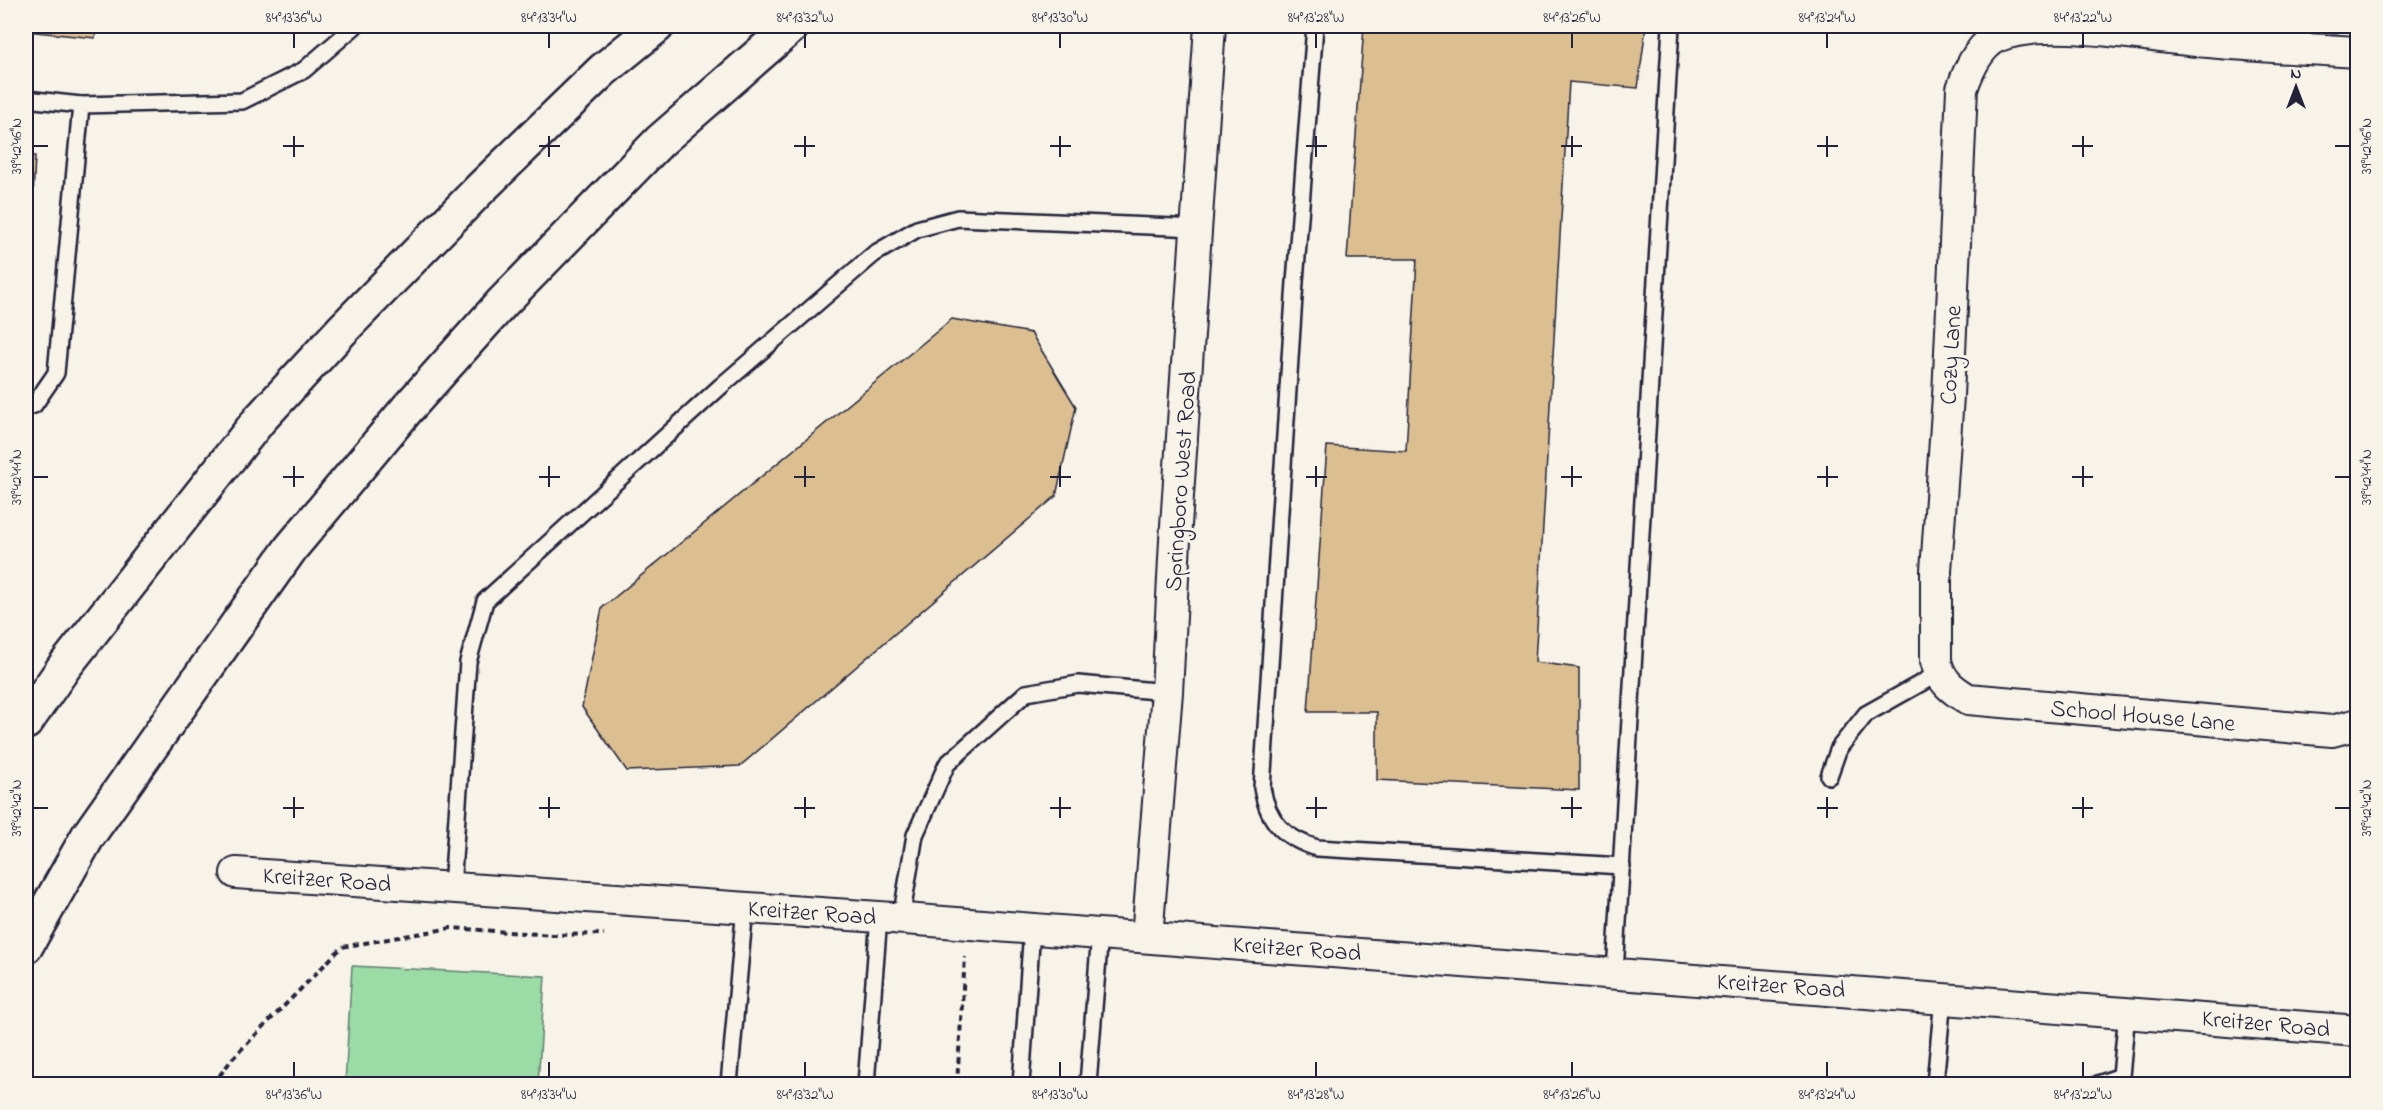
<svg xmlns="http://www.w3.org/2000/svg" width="2383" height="1110" font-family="'Indie Flower',sans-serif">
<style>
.green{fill:#9bdba5;stroke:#5e7e70;stroke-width:1.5}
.building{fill:#dbbf90;stroke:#22223b;stroke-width:1.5}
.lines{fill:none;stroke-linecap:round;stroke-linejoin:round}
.lane-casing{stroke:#22223b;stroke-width:20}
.street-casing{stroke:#22223b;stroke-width:34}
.highway-casing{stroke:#22223b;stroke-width:38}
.path{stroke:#22223b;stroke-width:4;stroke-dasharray:6 4.5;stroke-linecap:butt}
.lane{stroke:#f7f3e8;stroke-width:15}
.street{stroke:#f7f3e8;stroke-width:30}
.highway{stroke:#f7f3e8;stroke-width:33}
.ticks{fill:none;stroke:#22223b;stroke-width:2}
.labels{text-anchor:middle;stroke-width:6;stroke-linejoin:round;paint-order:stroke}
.street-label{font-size:24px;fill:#22223b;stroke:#f7f3e8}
.neatline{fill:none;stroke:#22223b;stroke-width:2}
.ticks-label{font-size:15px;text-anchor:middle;fill:#22223b}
</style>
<rect width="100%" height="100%" fill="#f7f3e8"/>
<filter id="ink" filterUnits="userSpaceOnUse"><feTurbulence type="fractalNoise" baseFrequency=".0167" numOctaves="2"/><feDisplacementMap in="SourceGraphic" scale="12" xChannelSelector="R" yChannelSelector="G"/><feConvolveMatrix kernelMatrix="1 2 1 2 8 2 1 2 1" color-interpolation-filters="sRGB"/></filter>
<g filter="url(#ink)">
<path class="green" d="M352,966L545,976L538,1084H345Z"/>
<g class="building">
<path d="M26,26H97L95,38L26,31Z"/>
<path d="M1364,26H1646L1638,88L1569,82L1535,662L1579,668V790L1377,780V712H1308L1327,446L1406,451L1417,259H1347Z"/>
<path d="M26,155L35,156L26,337Z"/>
<path d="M952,319L1031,333L1076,407L1056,496L740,766L627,771L582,707L602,608Z"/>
</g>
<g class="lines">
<defs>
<g id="lane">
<path d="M1315,26L1295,282L1262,788C1268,822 1284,838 1317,848L1622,866"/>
<path d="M26,99L81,105L242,101L304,70L355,26"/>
<path d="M26,408L34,405L56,373L81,105"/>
<path d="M1829,776L1839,748L1866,714L1939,673"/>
<path d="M452,887L468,662L485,601L721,386L874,254L917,229L958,218L1198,228"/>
<path d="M901,919L915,835L947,764L1026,693L1078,684L1167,692"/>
<path d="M1615,973L1671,26"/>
<path d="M729,1084L745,907"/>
<path d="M866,1084L879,917"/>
<path d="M1021,1084L1032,929"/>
<path d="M1088,1084L1100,933"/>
<path d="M1935,1084L1943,998"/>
<path d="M2098,1084L2121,1076L2127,1012"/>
</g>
<g id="street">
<path d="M2358,52C2304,49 2250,46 2197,41C2147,37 2041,16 1997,37C1978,47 1968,71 1962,89L1948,396L1936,571V661C1941,681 1951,689 1968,699L2332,731L2358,724"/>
<path d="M236,873L879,917L2358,1031"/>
<path d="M1147,937L1167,692L1175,540L1210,26"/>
</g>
<g id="highway">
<path d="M26,722L64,667L260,419L344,328L481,188L603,70L657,26"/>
<path d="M26,946L88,836L291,548L408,408L502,303L660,141L792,26"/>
</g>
</defs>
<use href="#lane" class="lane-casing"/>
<use href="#street" class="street-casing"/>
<use href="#highway" class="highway-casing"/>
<g class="path">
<path d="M213,1084L233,1058L342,947L451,928L553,935L604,934"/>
<path d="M957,1084L965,957"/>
</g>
<use href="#lane" class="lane"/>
<use href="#street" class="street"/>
<use href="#highway" class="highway"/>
</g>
</g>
<path class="ticks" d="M294,33V48M549,33V48M805,33V48M1060,33V48M1316,33V48M1572,33V48M1827,33V48M2083,33V48M294,136V157M549,136V157M805,136V157M1060,136V157M1316,136V157M1572,136V157M1827,136V157M2083,136V157M33,146H48M283,146H304M539,146H560M794,146H815M1050,146H1071M1306,146H1327M1561,146H1582M1817,146H1838M2072,146H2093M2335,146H2350M294,466V487M549,466V487M805,466V487M1060,466V487M1316,466V487M1572,466V487M1827,466V487M2083,466V487M33,477H48M283,477H304M539,477H560M794,477H815M1050,477H1071M1306,477H1327M1561,477H1582M1817,477H1838M2072,477H2093M2335,477H2350M294,797V818M549,797V818M805,797V818M1060,797V818M1316,797V818M1572,797V818M1827,797V818M2083,797V818M33,808H48M283,808H304M539,808H560M794,808H815M1050,808H1071M1306,808H1327M1561,808H1582M1817,808H1838M2072,808H2093M2335,808H2350M294,1062V1077M549,1062V1077M805,1062V1077M1060,1062V1077M1316,1062V1077M1572,1062V1077M1827,1062V1077M2083,1062V1077"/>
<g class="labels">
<g class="street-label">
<text transform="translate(1950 355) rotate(-87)" y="8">Cozy Lane</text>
<text transform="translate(1180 481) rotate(-86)" y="8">Springboro West Road</text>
<text transform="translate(2143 715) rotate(5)" y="8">School House Lane</text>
<text transform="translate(327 879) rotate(4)" y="8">Kreitzer Road</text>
<text transform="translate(812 912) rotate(4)" y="8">Kreitzer Road</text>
<text transform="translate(1297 948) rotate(4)" y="8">Kreitzer Road</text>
<text transform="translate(1781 985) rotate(4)" y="8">Kreitzer Road</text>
<text transform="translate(2266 1023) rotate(5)" y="8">Kreitzer Road</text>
</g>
</g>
<rect width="2383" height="1110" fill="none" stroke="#f7f3e8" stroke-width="66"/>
<g transform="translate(2296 87)" stroke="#f7f3e8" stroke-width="4.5" paint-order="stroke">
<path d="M0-4.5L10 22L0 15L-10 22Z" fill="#22223b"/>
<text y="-9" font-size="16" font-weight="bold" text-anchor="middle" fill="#22223b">N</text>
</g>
<rect x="33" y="33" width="2317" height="1044" class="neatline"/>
<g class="ticks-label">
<text x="294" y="22">84°13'36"W</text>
<text x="549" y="22">84°13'34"W</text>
<text x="805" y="22">84°13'32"W</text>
<text x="1060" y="22">84°13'30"W</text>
<text x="1316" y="22">84°13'28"W</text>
<text x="1572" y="22">84°13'26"W</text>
<text x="1827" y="22">84°13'24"W</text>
<text x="2083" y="22">84°13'22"W</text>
<text transform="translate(16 146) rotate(-90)" y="5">39°42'46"N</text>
<text transform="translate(2366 146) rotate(-90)" y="5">39°42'46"N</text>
<text transform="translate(16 477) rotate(-90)" y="5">39°42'44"N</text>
<text transform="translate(2366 477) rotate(-90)" y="5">39°42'44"N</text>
<text transform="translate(16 808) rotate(-90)" y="5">39°42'42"N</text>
<text transform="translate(2366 808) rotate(-90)" y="5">39°42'42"N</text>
<text x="294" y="1099">84°13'36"W</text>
<text x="549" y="1099">84°13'34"W</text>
<text x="805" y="1099">84°13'32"W</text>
<text x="1060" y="1099">84°13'30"W</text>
<text x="1316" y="1099">84°13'28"W</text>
<text x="1572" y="1099">84°13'26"W</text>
<text x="1827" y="1099">84°13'24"W</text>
<text x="2083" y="1099">84°13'22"W</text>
</g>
</svg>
